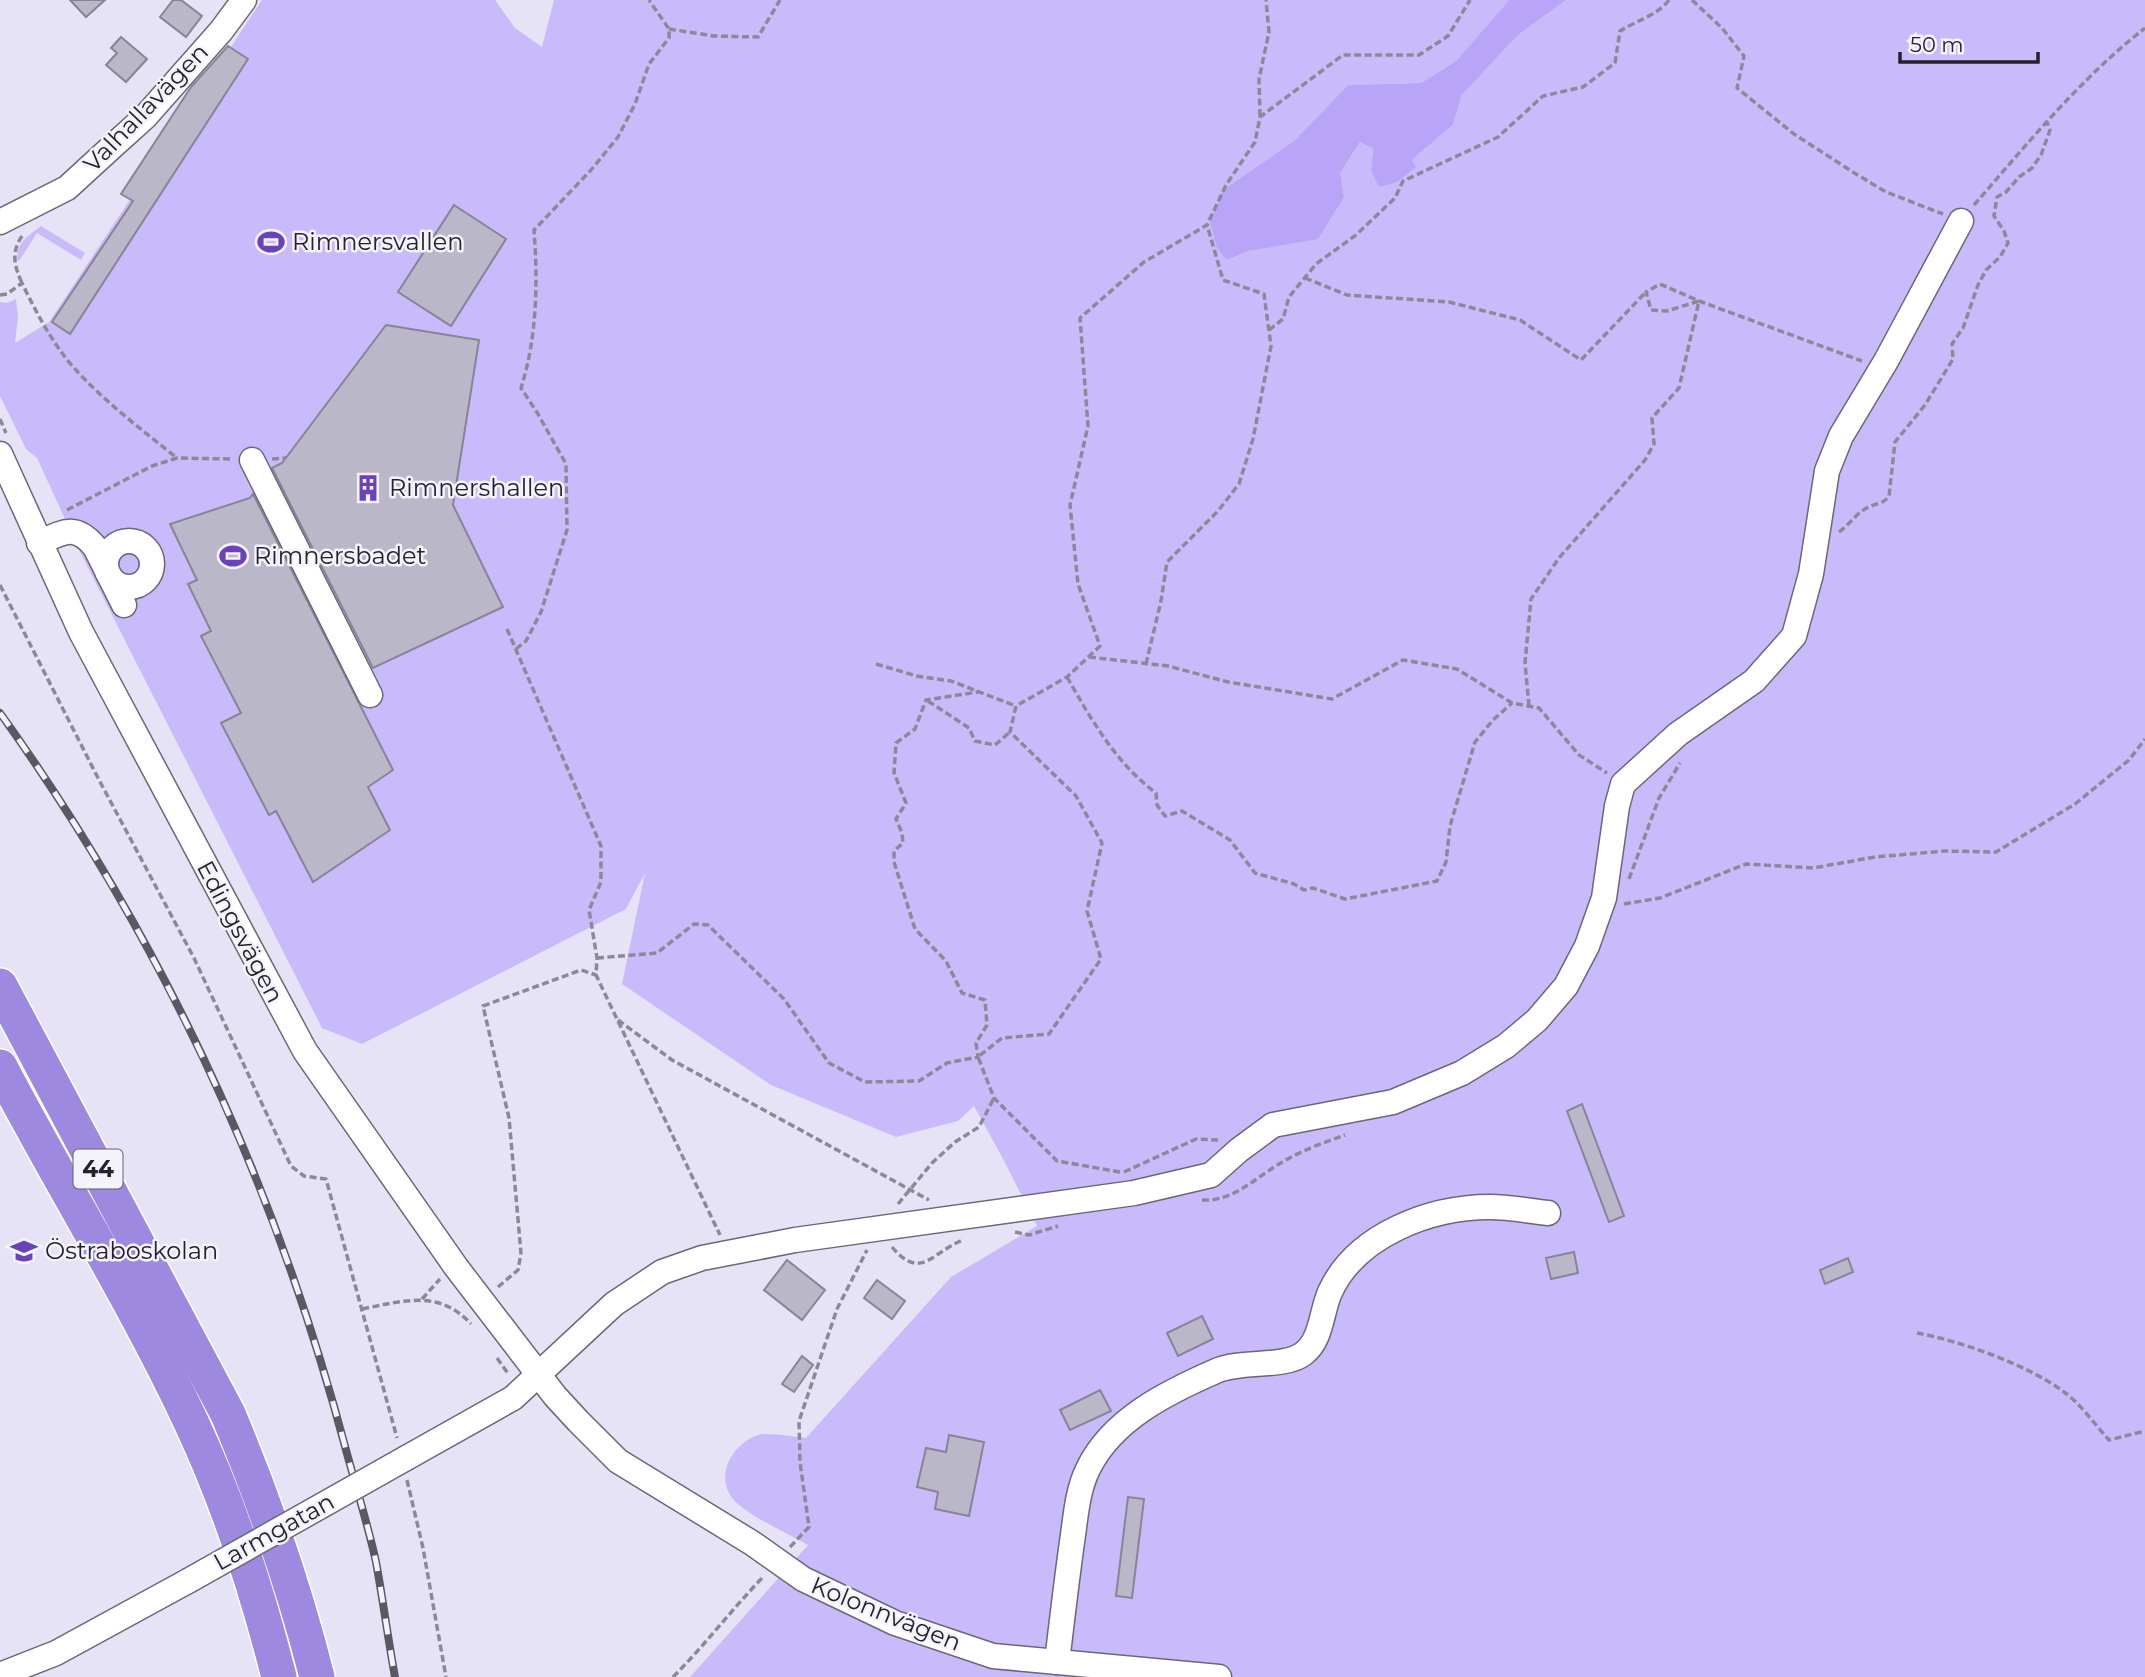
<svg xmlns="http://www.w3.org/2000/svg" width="2145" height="1677" font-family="Montserrat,sans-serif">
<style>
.green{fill:#c9bbfb}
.water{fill:#b8a5f8}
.building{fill:#bab7c9;stroke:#878495;stroke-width:2}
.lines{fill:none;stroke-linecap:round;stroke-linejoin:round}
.minor-casing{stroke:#6a6777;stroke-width:27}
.highway-casing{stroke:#fff;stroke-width:38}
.path{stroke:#8c8996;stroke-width:3.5;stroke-dasharray:7 3.5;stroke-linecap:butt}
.minor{stroke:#fff;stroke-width:24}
.highway{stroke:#9e89e0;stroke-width:35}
.rail-casing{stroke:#5a5862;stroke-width:8}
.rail{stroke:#f4f2fd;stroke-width:5;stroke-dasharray:16;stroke-linecap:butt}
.minor-bridge-casing{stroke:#6a6777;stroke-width:27;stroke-linecap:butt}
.minor-bridge{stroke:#fff;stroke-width:24}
.labels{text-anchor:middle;stroke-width:5;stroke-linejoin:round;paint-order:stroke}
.shield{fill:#f4f2fd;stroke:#626069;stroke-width:2}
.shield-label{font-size:23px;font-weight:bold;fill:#242229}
.street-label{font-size:24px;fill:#242229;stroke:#f4f2fd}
.poi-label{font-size:24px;fill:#242229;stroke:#f4f2fd;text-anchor:start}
</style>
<rect width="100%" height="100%" fill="#e7e3f6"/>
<g class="green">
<path d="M262,0H495L515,28L542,47L554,0H1509L1456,61L1421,83L1348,85L1295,140L1223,190L1227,260L1248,251L1295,242L1360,142L1373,149L1371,170L1415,167L1411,161L1453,125L1462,95L1517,36L1566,0H2145V1677H690L808,1545C787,1533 755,1519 738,1504C712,1482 729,1445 758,1435C767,1432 795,1437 806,1438L951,1277L1037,1226L1002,1157L974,1106L958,1121L896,1137L771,1085L622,984L645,873L626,909L362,1044L322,1028L82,556L37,458L26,449L0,396V302L7,303L16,299L18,317L15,343L49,322Z"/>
<path d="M41,226L85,253L81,260L37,233L19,261L17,259C17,242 28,236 41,226Z"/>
</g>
<path class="water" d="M1509,0H1566L1517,36L1462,95L1453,125L1412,160L1416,167L1397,182L1379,187L1371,170L1373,149L1360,142L1340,173L1344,197L1318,239L1248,251L1227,260L1217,248L1210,222L1223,190L1295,140L1348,85L1421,83L1456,61Z"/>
<g class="building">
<path d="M70,0H105L86,17Z"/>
<path d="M173,0H181L202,16L186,37L160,17Z"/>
<path d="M121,37L147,59L126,82L106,65L117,53L111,48Z"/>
<path d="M228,46L248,59L70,334L52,322L133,201L121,194L191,87Z"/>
<path d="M454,205L506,239L451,326L398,292Z"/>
<path d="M386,325L479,340L453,505L503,607L373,668L272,468L282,463Z"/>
<path d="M253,494L393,770L368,787L390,830L313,882L276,811L269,815L221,723L241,713L201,636L211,631L188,584L197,580L170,524L250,498Z"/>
<path d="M1582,1104L1624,1216L1609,1222L1567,1111Z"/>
<path d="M1574,1252L1578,1273L1551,1279L1546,1258Z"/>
<path d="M1848,1258L1853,1272L1825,1284L1820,1270Z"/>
<path d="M787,1260L825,1290L802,1320L764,1290Z"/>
<path d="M877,1280L905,1301L892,1319L864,1298Z"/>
<path d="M1202,1316L1213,1339L1178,1356L1167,1333Z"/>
<path d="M802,1356L813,1365L794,1392L782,1384Z"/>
<path d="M1100,1390L1111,1411L1070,1430L1060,1410Z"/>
<path d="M949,1435L984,1442L969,1516L935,1509L938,1492L917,1487L926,1448L946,1452Z"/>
<path d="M1128,1497L1144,1499L1132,1598L1116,1596Z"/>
</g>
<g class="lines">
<defs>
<g id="minor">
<path d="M0,222L67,188L114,145L145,117L221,31L244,0"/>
<path d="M0,454L81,632L305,1051L456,1267L555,1396L578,1421L618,1461L752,1543L803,1579L895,1623L993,1656L1219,1677"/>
<path d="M252,460L370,695"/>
<circle cx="129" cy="564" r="23"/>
<path d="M39,543C63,532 75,523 95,547L124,605"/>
<path d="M408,1457L513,1398L614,1304L662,1272L702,1258L795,1240L1134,1193L1211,1175L1239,1150L1273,1125L1393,1102L1462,1073L1506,1046L1537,1020L1566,986L1587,946L1604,898L1617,806L1623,784L1678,734L1754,681L1794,636L1811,574L1827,471L1841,436L1886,361L1961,221"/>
<path d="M1057,1662C1062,1620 1067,1577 1073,1535C1076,1513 1078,1489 1088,1469C1112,1419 1168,1392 1216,1371C1241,1360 1284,1368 1303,1354C1322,1340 1321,1312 1330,1292C1356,1235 1430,1207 1490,1207C1509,1207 1529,1211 1548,1213"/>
<path d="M0,1675L56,1653L188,1581"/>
</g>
<g id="highway">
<path d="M0,986L228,1414C264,1500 294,1586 317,1677"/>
<path d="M0,1067C62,1186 134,1300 191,1422C229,1503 257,1590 279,1677"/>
</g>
</defs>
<use href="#minor" class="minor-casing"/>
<use href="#highway" class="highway-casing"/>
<g class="path">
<path d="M1692,0L1722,28L1744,56L1737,88L1794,134L1856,174L1886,192L1943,214"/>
<path d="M669,29L714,36L758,37L780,0"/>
<path d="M1260,116L1259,79L1269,32L1266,0"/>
<path d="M1974,205C2028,143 2080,79 2145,28"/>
<path d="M22,236C11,252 14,266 22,283"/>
<path d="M1305,278L1347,295L1449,302L1520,320L1581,360L1645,293"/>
<path d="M0,295L7,294L22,283C34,308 46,331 62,353C88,389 142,430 177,458"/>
<path d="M1269,330L1283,319L1289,297L1316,264L1356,235L1395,198L1403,181L1498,137L1543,96L1583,87L1615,63L1620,31C1636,21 1658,15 1669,0"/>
<path d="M0,419L6,433"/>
<path d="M272,459L286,458"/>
<path d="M67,510L152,466L177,458L233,459"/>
<path d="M1839,532C1848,526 1855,515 1865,509C1874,503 1883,505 1889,496L1895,442L1925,405L1953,359L1952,344L1963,328L1978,285L1986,270L2000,257L2008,243L2004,231L1994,216L1997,197L2006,192L2019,177L2032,168L2041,155L2050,130L2047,122"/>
<path d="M0,585L98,778L194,958L291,1166L304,1176L326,1179L397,1438"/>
<path d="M507,629L601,846V882L589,910L597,958L596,975L720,1235"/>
<path d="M516,649L526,641L541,612L567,530L566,464L538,414L521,388C537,338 538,282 534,230L591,170L618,137L635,104L649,64L669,38V29L649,0"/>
<path d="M1089,657L1168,666L1228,682L1332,699L1403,660L1457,669L1512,703L1539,708L1579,755L1607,773"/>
<path d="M876,664L917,676L951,681L1016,706"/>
<path d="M1146,664L1161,601L1167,562L1218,511L1239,484L1253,439L1271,346L1264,294L1223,280L1207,225"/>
<path d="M1067,677C1092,721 1116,763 1156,793L1157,805L1165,816L1182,811L1230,840L1255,873L1294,884L1304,890L1313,888L1345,899L1437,881L1446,862L1450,826L1475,742L1493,720L1512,703"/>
<path d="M928,701L969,728L975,741L995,745L1010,732"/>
<path d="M1529,706L1525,663L1531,599L1559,558L1645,460L1654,444L1652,418L1679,388L1699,301L1667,311L1651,310L1646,292L1660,284L1699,301L1862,361"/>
<path d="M1629,879L1659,798L1680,763"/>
<path d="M1624,904L1660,898L1746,864L1813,868L1875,857L1945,851L1996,852L2075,804L2129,760L2145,739"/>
<path d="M597,958L657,953L694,924L708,925L784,999L829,1063L865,1082L919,1081L947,1063L978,1057L976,1043L987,1025L985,1000L962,993L946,961L915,929L894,862V851L903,843L902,833L896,819L906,803L894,773L896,743L915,729L926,700L978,692"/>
<path d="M618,1020L672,1060L929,1200"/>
<path d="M1120,1172L1057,1161L994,1098L978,1057L1002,1038L1049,1034L1101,959L1087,911L1102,843L1076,796L1010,732L1016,706L1067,677L1100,646L1078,584L1070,505L1088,426L1080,318L1144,262L1207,225L1226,185L1255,142L1260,117L1343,55H1419L1448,36L1470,0"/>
<path d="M1124,1172L1196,1139L1218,1140"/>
<path d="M1202,1200C1234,1202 1257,1176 1284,1161C1303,1150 1325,1142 1345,1135"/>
<path d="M898,1204L932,1163L955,1142L979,1127L994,1098"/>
<path d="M1015,1232L1029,1235L1058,1226"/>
<path d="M892,1247C921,1282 933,1251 963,1240"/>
<path d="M498,1287L518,1270L521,1253L509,1118L483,1006L581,970L596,975"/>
<path d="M422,1299L440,1279"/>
<path d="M362,1309C403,1301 439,1289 471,1324"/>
<path d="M1917,1333C1961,1341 2028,1365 2064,1392C2081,1404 2095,1425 2109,1440L2145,1431"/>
<path d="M497,1358L509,1375"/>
<path d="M407,1480L423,1548L446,1677"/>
<path d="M790,1547L809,1527L800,1462L799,1421L837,1309L867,1250"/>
<path d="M673,1677C705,1645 732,1609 764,1576"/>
</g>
<use href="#minor" class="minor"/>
<use href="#highway" class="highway"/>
<defs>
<path id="rail" d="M0,713C160,936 276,1185 346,1450C356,1487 368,1525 376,1562C383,1600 388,1639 395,1677"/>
</defs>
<use href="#rail" class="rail-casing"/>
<use href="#rail" class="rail"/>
<defs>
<path id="minor-bridge" d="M188,1581L408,1457"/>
</defs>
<use href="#minor-bridge" class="minor-bridge-casing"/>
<use href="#minor-bridge" class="minor-bridge"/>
</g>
<defs>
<symbol id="stadium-bare" viewBox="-9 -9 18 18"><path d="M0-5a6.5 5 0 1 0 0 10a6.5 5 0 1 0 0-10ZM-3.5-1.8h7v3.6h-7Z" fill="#6a42ba" stroke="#f4f2fd" stroke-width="2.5" paint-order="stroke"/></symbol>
<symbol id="building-bare" viewBox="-9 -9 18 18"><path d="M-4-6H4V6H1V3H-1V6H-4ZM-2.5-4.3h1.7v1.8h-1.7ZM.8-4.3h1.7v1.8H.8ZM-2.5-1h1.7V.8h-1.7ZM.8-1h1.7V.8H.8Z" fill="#6a42ba" stroke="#f4f2fd" stroke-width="2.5" paint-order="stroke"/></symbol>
<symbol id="university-bare" viewBox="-9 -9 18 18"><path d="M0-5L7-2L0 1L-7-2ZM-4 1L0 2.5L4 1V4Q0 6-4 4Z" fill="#6a42ba" stroke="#f4f2fd" stroke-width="2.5" paint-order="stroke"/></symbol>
</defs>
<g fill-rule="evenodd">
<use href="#stadium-bare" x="252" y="223" width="38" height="38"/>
<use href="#building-bare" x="349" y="469" width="38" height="38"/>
<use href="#stadium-bare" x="214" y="537" width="38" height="38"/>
<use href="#university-bare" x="5" y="1232" width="38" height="38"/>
</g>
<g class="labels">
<rect class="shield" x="73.5" y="1149.5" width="49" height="39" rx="5"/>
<g class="shield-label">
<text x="98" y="1177">44</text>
</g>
<g class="street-label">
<text transform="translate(146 108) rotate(-46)" y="8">Valhallavägen</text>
<text transform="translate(240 932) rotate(62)" y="8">Edingsvägen</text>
<text transform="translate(274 1532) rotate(-29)" y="8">Larmgatan</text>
<text transform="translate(886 1614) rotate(22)" y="8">Kolonnvägen</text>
</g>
<g class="poi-label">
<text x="292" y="250">Rimnersvallen</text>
<text x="389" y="496">Rimnershallen</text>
<text x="254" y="564">Rimnersbadet</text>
<text x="45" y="1259">Östraboskolan</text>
</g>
</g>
<path d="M1900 52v10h138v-10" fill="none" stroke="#242229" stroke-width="3.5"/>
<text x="1910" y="52" font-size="21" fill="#242229" stroke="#f4f2fd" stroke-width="5" paint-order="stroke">50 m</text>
</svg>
